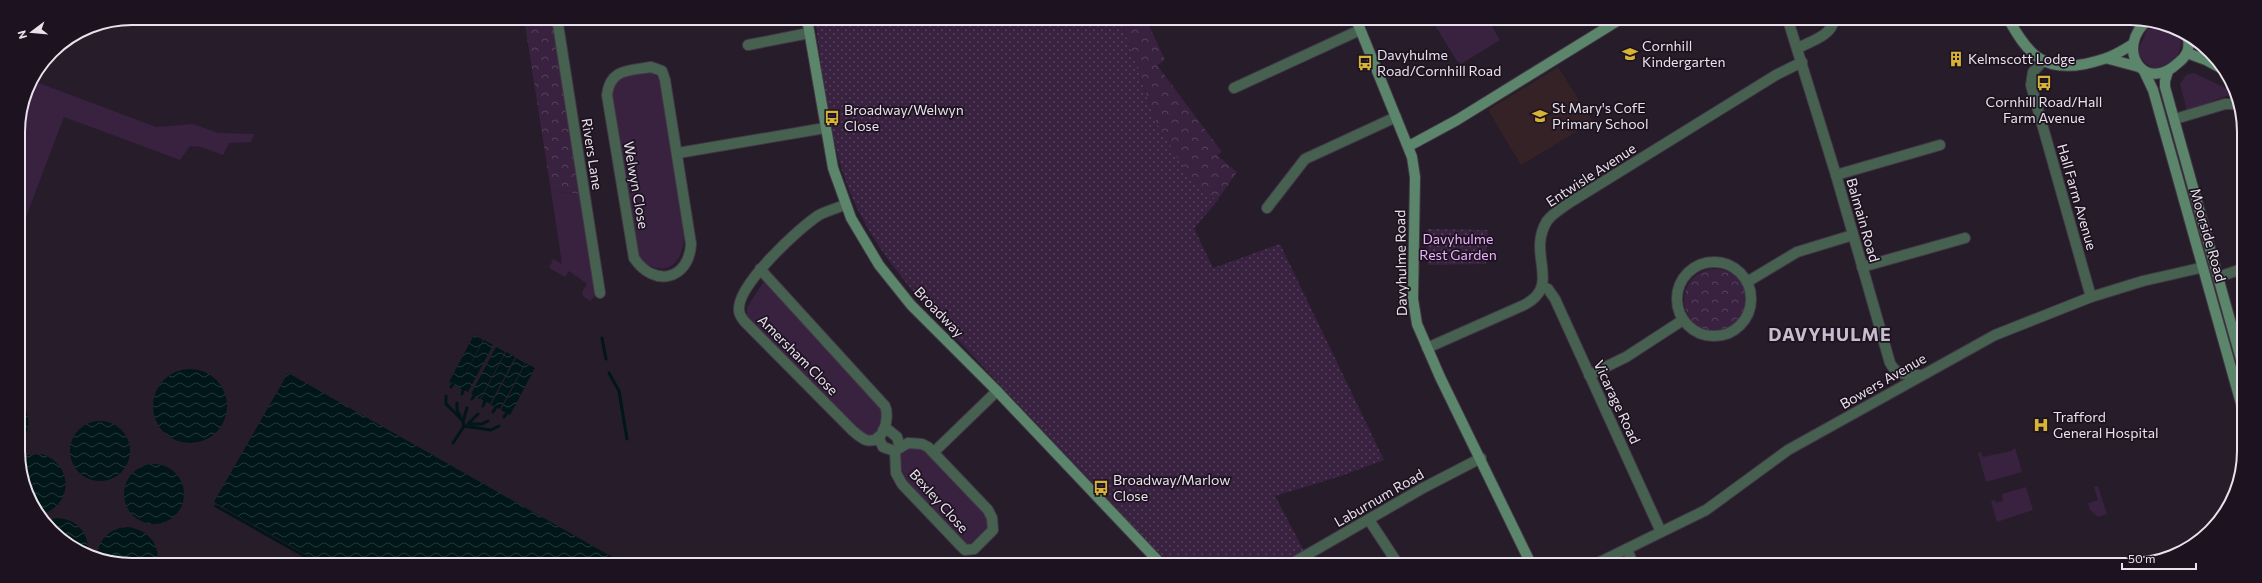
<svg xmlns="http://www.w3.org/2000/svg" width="2262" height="583" font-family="Commissioner,sans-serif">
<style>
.education{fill:#352227}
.green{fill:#392140}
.forest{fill:url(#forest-crowns)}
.park{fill:url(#park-dots)}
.water{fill:url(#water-waves)}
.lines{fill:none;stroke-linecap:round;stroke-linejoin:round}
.stream{stroke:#001618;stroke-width:3}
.street-casing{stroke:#423845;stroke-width:12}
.secondary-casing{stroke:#423845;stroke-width:12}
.street{stroke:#476151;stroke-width:10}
.secondary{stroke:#5c866c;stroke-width:10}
.labels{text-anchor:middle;stroke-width:3.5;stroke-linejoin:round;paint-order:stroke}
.poi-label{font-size:14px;fill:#e9e2eb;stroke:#1d1320;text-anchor:start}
.street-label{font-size:14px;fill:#e9e2eb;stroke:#1d1320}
.park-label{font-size:14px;fill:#ecb2fe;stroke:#1d1320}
.district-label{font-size:18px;font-weight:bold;letter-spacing:1px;fill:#c9bcce;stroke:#1d1320}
.rim{fill:none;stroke:#e9e2eb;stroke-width:2}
</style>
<defs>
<pattern id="forest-crowns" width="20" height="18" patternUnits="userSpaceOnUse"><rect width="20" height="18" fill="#392140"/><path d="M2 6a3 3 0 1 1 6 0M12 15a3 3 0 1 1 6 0" fill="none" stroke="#56415c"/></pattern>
<pattern id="park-dots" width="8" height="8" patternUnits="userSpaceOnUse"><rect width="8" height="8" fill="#392140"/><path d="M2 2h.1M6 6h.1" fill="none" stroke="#56415c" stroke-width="1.8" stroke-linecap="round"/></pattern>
<pattern id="water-waves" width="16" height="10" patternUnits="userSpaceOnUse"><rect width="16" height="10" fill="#001618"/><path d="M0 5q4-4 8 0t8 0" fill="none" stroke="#25383a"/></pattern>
</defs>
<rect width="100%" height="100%" fill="#271c2a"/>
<path class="education" d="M1558,67L1593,122L1521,165L1488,110Z"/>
<g class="green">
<path d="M1438,19H1488L1500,40L1461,64L1457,61L1436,27Z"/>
<path d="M2156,22L2181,36C2185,63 2150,84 2138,51L2147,30Z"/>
<path d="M651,72L657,77L660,84L684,236C683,264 667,278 641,261L638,251L612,92C618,72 632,75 651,72Z"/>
<path d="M2194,73L2232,91L2234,95C2227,94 2194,108 2189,113L2185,111L2186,107L2180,84L2186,75Z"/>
<path d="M31,80L156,127L193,124L218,133L254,134L251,142L229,143L223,155L201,147L190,146L180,160L64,117L19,235L18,124Z"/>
<path d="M551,191L580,194L595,290L594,297L590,301L583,296L582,292L587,284L569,271L565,277L549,268L553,259L562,264Z"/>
<path d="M764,281L881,408L885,417L877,434L865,437L747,318V307Z"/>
<path d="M918,447L928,452L982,509C985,514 990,520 989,526C987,535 971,545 964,544L906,485L900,472L899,456L907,448Z"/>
<path d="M2015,448L2022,472L1986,482L1978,453L1981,452L1983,457L2011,451Z"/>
<path d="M2098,486L2107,514L2098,517L2090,510L2088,503L2098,500L2094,487Z"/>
<path d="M2026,487L2033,510L1997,522L1991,501L1995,500L1996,503L2003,501L2002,494Z"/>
</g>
<g class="forest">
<path d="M524,18H552L580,194L551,191Z"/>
<path d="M1120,19H1146L1165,60L1157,65L1222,152L1217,155L1237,172L1217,201L1190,233L1156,122Z"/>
<circle cx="1715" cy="300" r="31"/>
</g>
<g class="park">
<path d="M815,19H1120L1156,122L1186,172L1217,201L1194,228L1213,268L1280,244L1384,460L1341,476L1275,496L1304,551L1281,564H1169L923,303C900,276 876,246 860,214C830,157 824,82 815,19Z"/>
<path d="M1427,229L1488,230L1486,264L1428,265Z"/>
</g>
<g class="water">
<path d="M474,335L483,340L458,387L449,382Z"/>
<path d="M484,340L493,345L468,392L458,387Z"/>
<path d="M496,347L505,352L480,399L471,394Z"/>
<path d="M506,352L515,357L490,404L481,399Z"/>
<path d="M516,358L525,363L500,409L491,405Z"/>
<path d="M526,363L535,368L510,415L501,410Z"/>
<circle cx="190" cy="406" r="37"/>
<path d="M288,373L621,562L620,563H321L214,502Z"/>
<path d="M20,400C30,413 32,430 20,443Z"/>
<circle cx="100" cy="451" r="30"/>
<path d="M41,454C73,463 74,505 42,514L20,474V458L28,455Z"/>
<circle cx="154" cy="494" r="30"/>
<path d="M57,518C76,519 89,532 88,552L51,532L45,521Z"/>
<path d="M126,527C145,528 161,543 157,563H109L97,556C99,539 109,529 126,527Z"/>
</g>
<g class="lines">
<g class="stream">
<path d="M602,338L606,359"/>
<path d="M609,373L619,391L627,439"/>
<path d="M451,387L453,384"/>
<path d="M462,394L463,390"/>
<path d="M446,396V404L463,421L464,426"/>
<path d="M472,399L474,396"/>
<path d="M457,403V410L460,416"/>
<path d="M483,406L485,401"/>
<path d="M493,412L496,407"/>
<path d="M504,417L507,413"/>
<path d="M463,421L467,408"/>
<path d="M468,424L478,414"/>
<path d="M471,424H482L488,421"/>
<path d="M464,426L491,430L499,426"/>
<path d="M453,443L464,426"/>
<path d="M216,506L317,563"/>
</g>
<defs>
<g id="street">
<path d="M557,18L600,293"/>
<path d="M1788,20L1836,175L1890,363C1897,376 1907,375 1920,375"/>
<path d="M748,45L809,33"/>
<path d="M1798,48C1811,41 1831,36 1834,20"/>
<path d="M2043,61L2033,72L2031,85L2091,297"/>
<path d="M651,67L662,71L665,80L691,244C689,280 654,288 634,258L607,95C610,68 630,71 651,67Z"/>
<path d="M1234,88L1360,30"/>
<path d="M2175,119L2225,104H2239"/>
<path d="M678,153L825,128"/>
<path d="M1836,175L1940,145"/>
<path d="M1267,208L1305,159L1396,117"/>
<circle cx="1714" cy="299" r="37"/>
<path d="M1862,267L1965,238"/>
<path d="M760,269L885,406C890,417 884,445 866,440C861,438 857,434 853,431L744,321C742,318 739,315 739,310C737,285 799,228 819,215C827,211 837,208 845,205"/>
<path d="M2218,277L2242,269"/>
<path d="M1747,282L1797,252L1853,235"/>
<path d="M1543,287L1548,289L1555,299L1661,532"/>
<path d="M1427,348L1524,305C1563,285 1526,255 1547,221C1552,214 1562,208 1569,203L1776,75L1802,62"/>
<path d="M1589,375L1626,357L1683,320"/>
<path d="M883,430L887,429L897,437L900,447"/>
<path d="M878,437L883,447L895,451"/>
<path d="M908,443L922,444L928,447L988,510L992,518L993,530L974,549L965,550L962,547L902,484L896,473L895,451Z"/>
<path d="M934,452L997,391"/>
<path d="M1369,520L1398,564"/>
<path d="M1627,549L1633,564"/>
<path d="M1291,564L1423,488L1481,458"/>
<path d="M1596,564L1706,510L1788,450L1995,335L2091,297L2143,281L2200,268L2203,269"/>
</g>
<g id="secondary">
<path d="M807,19L833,168L851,218L879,265L911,305L997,391L1161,564"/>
<path d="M1356,19L1412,157L1415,177L1413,299L1417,324L1440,377L1531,564"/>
<path d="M2009,20C2028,54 2043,72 2085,64C2107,59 2114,56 2133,44"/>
<path d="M2148,20C2114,48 2144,95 2178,63C2186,57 2190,50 2188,39"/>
<path d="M2187,53L2206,60L2219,67"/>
<path d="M2109,59L2139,67"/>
<path d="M2144,71L2153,90L2242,407"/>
<path d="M2168,71L2165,81V87L2242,363"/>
<path d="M1409,146L1457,120L1619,20"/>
</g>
</defs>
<use href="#street" class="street-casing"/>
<use href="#secondary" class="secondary-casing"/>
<use href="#street" class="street"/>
<use href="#secondary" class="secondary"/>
</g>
<defs>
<symbol id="school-bare" viewBox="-9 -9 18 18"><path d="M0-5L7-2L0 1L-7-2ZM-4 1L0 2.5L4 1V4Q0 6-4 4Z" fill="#d8b434" stroke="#1d1320" stroke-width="2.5" paint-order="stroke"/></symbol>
<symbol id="building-bare" viewBox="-9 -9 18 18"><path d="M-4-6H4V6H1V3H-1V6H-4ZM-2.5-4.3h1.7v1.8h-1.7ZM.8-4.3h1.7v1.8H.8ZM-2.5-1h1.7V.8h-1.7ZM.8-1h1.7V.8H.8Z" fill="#d8b434" stroke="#1d1320" stroke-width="2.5" paint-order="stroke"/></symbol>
<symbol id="bus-bare" viewBox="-9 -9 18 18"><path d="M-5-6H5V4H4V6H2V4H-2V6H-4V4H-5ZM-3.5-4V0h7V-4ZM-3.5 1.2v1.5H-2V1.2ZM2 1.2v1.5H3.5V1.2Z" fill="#d8b434" stroke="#1d1320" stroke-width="2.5" paint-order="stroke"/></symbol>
<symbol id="hospital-bare" viewBox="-9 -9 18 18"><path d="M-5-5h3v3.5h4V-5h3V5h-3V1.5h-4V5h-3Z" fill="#d8b434" stroke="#1d1320" stroke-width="2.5" paint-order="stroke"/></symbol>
</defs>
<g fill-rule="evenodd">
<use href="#school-bare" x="1619" y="43" width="22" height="22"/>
<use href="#building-bare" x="1945" y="48" width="22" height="22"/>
<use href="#bus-bare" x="1354" y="52" width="22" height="22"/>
<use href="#bus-bare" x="2033" y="72" width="22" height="22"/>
<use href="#school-bare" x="1529" y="105" width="22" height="22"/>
<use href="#bus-bare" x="821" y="107" width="22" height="22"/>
<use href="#hospital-bare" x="2030" y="414" width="22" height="22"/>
<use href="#bus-bare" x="1090" y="477" width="22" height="22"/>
</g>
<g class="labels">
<g class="poi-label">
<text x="1642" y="51">Cornhill<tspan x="1642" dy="16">Kindergarten</tspan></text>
<text x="1377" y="60">Davyhulme<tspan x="1377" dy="16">Road/Cornhill Road</tspan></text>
<text x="1968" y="64">Kelmscott Lodge</text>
<text x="2044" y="107" text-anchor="middle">Cornhill Road/Hall<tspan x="2044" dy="16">Farm Avenue</tspan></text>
<text x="1552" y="113">St Mary's CofE<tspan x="1552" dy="16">Primary School</tspan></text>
<text x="844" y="115">Broadway/Welwyn<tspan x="844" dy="16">Close</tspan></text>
<text x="2053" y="422">Trafford<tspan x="2053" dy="16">General Hospital</tspan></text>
<text x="1113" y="485">Broadway/Marlow<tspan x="1113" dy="16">Close</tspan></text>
</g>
<g class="street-label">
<text transform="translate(592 154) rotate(81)" y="5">Rivers Lane</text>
<text transform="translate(1591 175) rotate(-33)" y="5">Entwisle Avenue</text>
<text transform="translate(636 185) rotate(80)" y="5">Welwyn Close</text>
<text transform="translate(2077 197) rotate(74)" y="5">Hall Farm Avenue</text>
<text transform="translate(1863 220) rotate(74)" y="5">Balmain Road</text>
<text transform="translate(2208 235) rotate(74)" y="5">Moorside Road</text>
<text transform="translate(1401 263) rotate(-91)" y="5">Davyhulme Road</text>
<text transform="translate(939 312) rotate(46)" y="5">Broadway</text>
<text transform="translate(798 355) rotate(45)" y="5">Amersham Close</text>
<text transform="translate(1883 381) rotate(-30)" y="5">Bowers Avenue</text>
<text transform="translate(1617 402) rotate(65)" y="5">Vicarage Road</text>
<text transform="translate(1379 498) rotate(-30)" y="5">Laburnum Road</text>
<text transform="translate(939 501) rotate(48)" y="5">Bexley Close</text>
</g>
<g class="park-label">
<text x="1458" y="244">Davyhulme<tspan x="1458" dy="16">Rest Garden</tspan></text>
</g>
<g class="district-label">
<text x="1830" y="341">DAVYHULME</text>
</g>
</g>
<path d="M0 0H2262V583H0ZM132 25H2130A107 107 0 0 1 2237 132V451A107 107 0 0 1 2130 558H132A107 107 0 0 1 25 451V132A107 107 0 0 1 132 25Z" fill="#1d1320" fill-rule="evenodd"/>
<path class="rim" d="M132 25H2130A107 107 0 0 1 2237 132V451A107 107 0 0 1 2130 558H132A107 107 0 0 1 25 451V132A107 107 0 0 1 132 25Z"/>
<g transform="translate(32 32) rotate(254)" stroke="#1d1320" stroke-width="3" paint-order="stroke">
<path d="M0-3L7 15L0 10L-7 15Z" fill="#e9e2eb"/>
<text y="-6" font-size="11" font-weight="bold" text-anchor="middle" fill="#e9e2eb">N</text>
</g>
<path d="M2122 563v6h74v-6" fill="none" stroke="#e9e2eb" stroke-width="2"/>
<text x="2128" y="563" font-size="12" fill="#e9e2eb" stroke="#1d1320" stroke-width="3" paint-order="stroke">50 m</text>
</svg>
